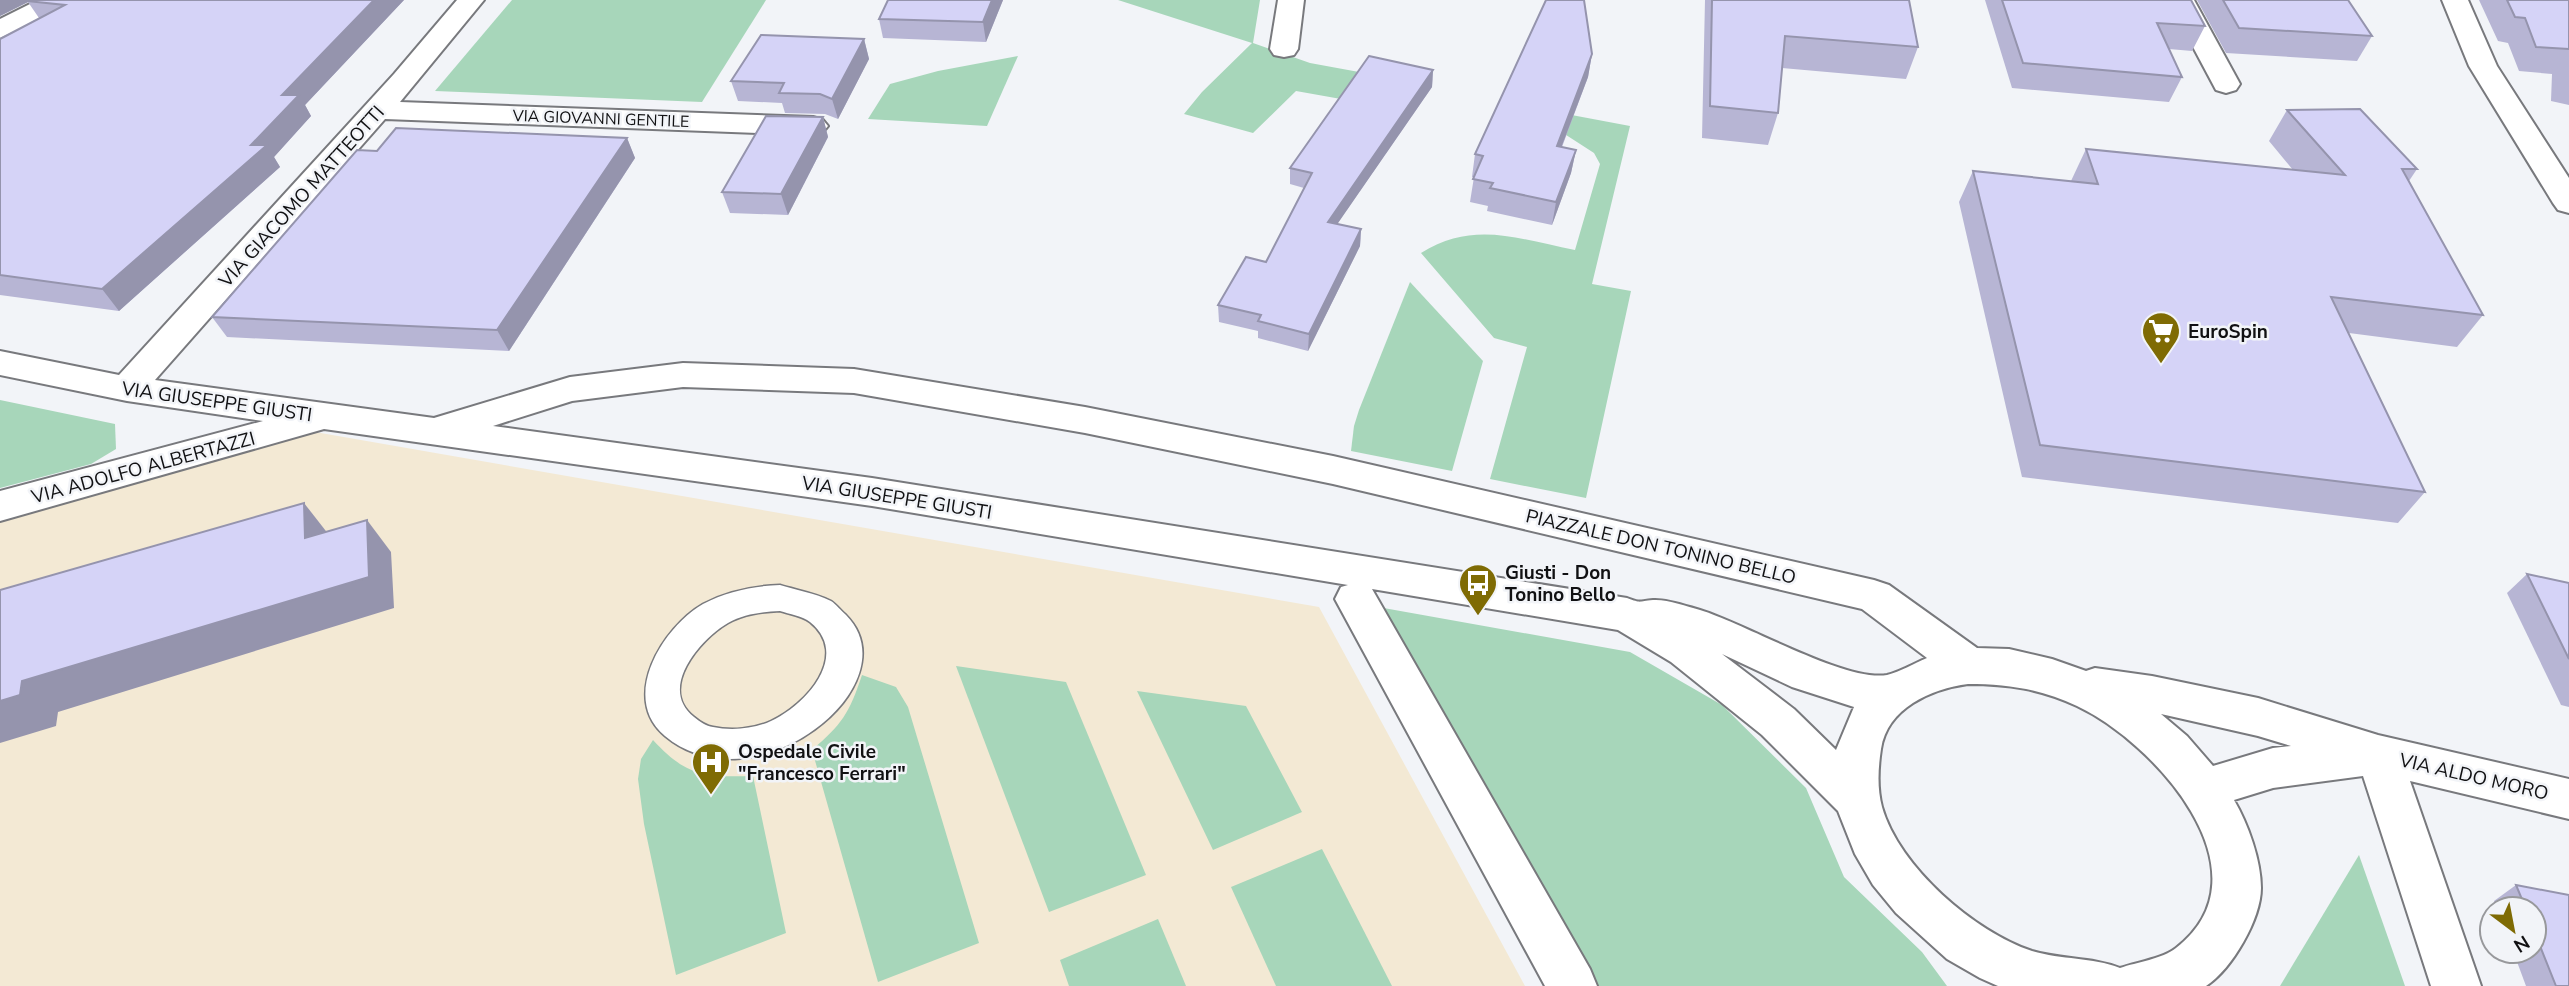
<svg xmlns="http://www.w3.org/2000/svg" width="2569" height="986" font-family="'Nunito Sans',sans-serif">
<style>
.medical{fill:#f3e9d4}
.green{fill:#a7d6ba}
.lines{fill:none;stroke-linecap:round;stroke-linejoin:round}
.lane-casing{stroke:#78797d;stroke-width:3}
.street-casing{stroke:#78797d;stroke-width:4}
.secondary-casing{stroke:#78797d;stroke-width:4}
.lane{fill:#fff;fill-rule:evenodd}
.street{fill:#fff;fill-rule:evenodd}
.secondary{fill:#fff;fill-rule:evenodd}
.wall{fill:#b7b5d4}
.shaded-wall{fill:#9594ad}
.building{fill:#d5d3f7;stroke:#9594ad;stroke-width:2}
.labels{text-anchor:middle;stroke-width:5;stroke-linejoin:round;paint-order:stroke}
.far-street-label{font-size:16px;fill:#111113;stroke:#f2f4f8}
.street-label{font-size:19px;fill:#111113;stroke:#f2f4f8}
.poi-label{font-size:19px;font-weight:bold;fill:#111113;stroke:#f2f4f8;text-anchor:start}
</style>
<rect width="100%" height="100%" fill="#f2f4f8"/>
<path class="medical" d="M315,432L1319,607L1525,986H0V519Z"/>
<g class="green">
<path d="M512,0H766L702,102L435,91Z"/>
<path d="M1118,0H1260L1253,43L1310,63L1359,72L1341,99L1296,91L1253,133L1184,114L1202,92L1252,43Z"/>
<path d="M1018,56L987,126L868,119L890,84L938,71Z"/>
<path d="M1545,110L1630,126L1592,284L1631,291L1586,498L1490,479L1527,347L1494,338L1421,253C1474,220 1518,239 1575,250L1600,164L1594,153L1563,133Z"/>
<path d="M1410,282L1483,361L1452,471L1351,451L1354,426L1359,410Z"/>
<path d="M0,400L115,424L116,449L91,464L0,488Z"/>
<path d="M1378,607L1630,652L1722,705L1806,788L1844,877L1922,952L1947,986H1597Z"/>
<path d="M956,666L1066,682L1146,875L1049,912Z"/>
<path d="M862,675L896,687L908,707L979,943L878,982L812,750C842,724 849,714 862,675Z"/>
<path d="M1137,691L1246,706L1302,812L1213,850Z"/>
<path d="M653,740C687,777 705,777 753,776L786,933L676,975L644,824L638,779L641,759Z"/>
<path d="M1322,849L1392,986H1276L1231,887Z"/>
<path d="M2359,855L2405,986H2280Z"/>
<path d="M1158,919L1186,986H1069L1060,960Z"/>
</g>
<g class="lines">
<defs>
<path id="lane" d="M780,585C796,590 815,593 831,601C836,604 841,611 846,615C914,684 755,811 665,736C619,698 663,627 703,604C727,591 754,586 780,585ZM780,611C789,614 803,616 810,622C851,655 806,705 771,721C754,729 731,731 713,727C706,726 700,722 694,717C658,689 699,640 728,623C744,614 762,612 780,611Z"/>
<g id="street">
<path d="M457,0H484L400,102L813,117L823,120L828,126L823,132L813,135L385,119L155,380L434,418L570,377L683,363L854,369L1085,407L1333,456L1874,580L1889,585L1977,648L2009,649L2052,659L2086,671L2095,668L2152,676L2258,698L2378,735L2569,779V819L2410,781L2481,986H2431L2363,776L2273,788L2234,800C2248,824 2261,860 2261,888C2261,919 2232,969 2206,986H1998L1980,978L1947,959L1896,913L1873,885L1855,854L1838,811L1762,735L1671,662L1618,630L1372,589L1590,969L1597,986H1545L1335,599L1341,587L1348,585L872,506L324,429L0,521V491L263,421L127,401L0,375V351L119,375L394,74ZM683,387L854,393L1085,433L1333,484L1862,609L1927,658C1915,663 1900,672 1887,675C1845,682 1746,624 1700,610C1686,606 1667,599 1653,600C1638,601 1643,604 1627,598L872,478L493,426L572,401ZM1722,654L1792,687L1854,707L1836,750L1794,709ZM1968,684C2007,684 2041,689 2077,706C2154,742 2273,873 2176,948C2162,959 2137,962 2120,968C2092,957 2062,960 2032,951C1975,932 1899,867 1882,807C1877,788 1878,769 1881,749C1887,708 1931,689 1968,684ZM2161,714L2258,736L2291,746L2273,748L2213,766L2187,736Z"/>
<path d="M1278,0H1304L1298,49L1294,55L1284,57L1274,55L1270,49Z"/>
<path d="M2168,0H2194L2240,84L2236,90L2226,93L2216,90Z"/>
<path d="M2442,0H2468L2497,66L2569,178V213L2558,210L2553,203L2469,66Z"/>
</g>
<path id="secondary" d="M38,0H71L67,6L0,38V19Z"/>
</defs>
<use href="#lane" class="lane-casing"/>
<use href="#street" class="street-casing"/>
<use href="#secondary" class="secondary-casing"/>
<use href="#lane" class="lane"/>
<use href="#street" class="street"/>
<use href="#secondary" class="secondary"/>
</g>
<g class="wall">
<path d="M0,0H404L305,105L311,116L274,157L280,167L119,311L0,295V39L39,18L28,2L0,16Z"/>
<path d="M888,0H1003L986,42L883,38L879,19Z"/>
<path d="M1705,0H1909L1918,47L1906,79L1782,68L1778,113L1768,145L1702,138Z"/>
<path d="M1985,0H2191L2205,26L2192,51L2169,49L2182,77L2169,102L2012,88Z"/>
<path d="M2197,0H2348L2372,36L2357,61L2226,53Z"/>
<path d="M2479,0H2569V105L2551,101L2552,74L2519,71L2508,43L2498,41Z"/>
<path d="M864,39L869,59L838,119L825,114L785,113L782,103L738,101L731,81Z"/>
<path d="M1592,54L1588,77L1562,147L1576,150L1571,173L1552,225L1487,211L1488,206L1470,202L1474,177H1472L1475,154Z"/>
<path d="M1433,70L1432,87L1337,224L1361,229L1360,246L1308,351L1258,338V331L1219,322L1218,305L1266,262L1304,188L1290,184V168Z"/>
<path d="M2287,110L2417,169L2409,181L2483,315L2457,347L2349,333L2425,492L2398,523L2022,477L1959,202L1973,171L2071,181L2086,149L2293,170L2269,141Z"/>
<path d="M823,117L828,137L788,215L730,213L722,192Z"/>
<path d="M627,138L635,158L509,351L227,337L212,317L377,151Z"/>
<path d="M2527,574L2569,583V707L2561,705L2507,593Z"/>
<path d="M2516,885L2569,895V986H2526L2513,951H2534V909H2497L2494,901Z"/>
</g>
<g class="shaded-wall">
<path d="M0,0H32L27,1L28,2L0,16Z"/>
<path d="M374,0H404L305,105L311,116L274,157L280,167L119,311L102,289L251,145L282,95Z"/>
<path d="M992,0H1003L986,42L983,22Z"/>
<path d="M864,39L869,59L838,119L832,99Z"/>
<path d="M1592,54L1588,77L1553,169L1557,146Z"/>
<path d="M1433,70L1432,87L1327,239L1328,222Z"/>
<path d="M823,117L828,137L788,215L781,194Z"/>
<path d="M627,138L635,158L509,351L497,330Z"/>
<path d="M1576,150L1571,173L1552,225L1556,202Z"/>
<path d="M1361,229L1360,246L1308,351L1309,334Z"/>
<path d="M304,503L329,535L305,538Z"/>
<path d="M367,520L391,552L394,608L58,712L56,726L0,743V701L22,681Z"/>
</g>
<g class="building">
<path d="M28,0H374L282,95H299L251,145H267L102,289L0,275V39L65,5L27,1Z"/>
<path d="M888,0H992L983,22L879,19Z"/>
<path d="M1546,0H1584L1592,54L1557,146L1576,150L1556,202L1490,188L1493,183L1473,179L1483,156L1475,154Z"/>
<path d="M1712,0H1909L1918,47L1785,36L1778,113L1710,106Z"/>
<path d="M2002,0H2191L2205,26L2157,23L2182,77L2023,63Z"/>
<path d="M2223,0H2348L2372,36L2239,28Z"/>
<path d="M2507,0H2569V49L2536,47L2525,18L2515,17Z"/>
<path d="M761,35L864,39L832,99L820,94L779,93L784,83L731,81Z"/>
<path d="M1369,56L1433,70L1328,222L1361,229L1309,334L1258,321L1261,315L1218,305L1246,257L1266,262L1312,173L1290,168Z"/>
<path d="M2360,109L2417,169H2402L2483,315L2331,297L2425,492L2040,445L1973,171L2098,184L2086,149L2345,175L2287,110Z"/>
<path d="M766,116L823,117L781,194L722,192Z"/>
<path d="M396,128L627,138L497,330L212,317L357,150L377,151Z"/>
<path d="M304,503L305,538L367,520L369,577L22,681L20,695L0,701V590Z"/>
<path d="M2527,574L2569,583V659Z"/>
<path d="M2516,885L2569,895V986H2556L2534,931V909H2526Z"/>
</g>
<defs>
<symbol id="supermarket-pin" viewBox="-11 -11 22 30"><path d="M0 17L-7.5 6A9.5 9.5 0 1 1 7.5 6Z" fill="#7f6b04" stroke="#f2f4f8"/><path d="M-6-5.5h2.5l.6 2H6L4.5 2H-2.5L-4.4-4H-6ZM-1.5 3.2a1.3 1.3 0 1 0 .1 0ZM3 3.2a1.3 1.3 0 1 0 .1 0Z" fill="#fff"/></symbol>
<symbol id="bus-pin" viewBox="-11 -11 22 30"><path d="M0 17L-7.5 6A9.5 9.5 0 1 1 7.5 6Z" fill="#7f6b04" stroke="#f2f4f8"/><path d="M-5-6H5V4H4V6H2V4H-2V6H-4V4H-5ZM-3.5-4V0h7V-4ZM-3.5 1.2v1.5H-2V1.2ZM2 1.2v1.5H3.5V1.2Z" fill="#fff"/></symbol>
<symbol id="hospital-pin" viewBox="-11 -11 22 30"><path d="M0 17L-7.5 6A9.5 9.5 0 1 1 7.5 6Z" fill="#7f6b04" stroke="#f2f4f8"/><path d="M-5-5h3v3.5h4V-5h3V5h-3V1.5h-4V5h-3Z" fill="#fff"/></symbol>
</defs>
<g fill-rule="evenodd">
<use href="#supermarket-pin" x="2139" y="309" width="44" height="60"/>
<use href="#bus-pin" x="1456" y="561" width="44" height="60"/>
<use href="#hospital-pin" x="689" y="740" width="44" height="60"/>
</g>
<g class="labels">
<g class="far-street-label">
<text transform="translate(601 118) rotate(2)" y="6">VIA GIOVANNI GENTILE</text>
</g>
<g class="street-label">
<text transform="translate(301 196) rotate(-48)" y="7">VIA GIACOMO MATTEOTTI</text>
<text transform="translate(217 401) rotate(8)" y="7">VIA GIUSEPPE GIUSTI</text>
<text transform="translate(143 467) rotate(-15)" y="7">VIA ADOLFO ALBERTAZZI</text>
<text transform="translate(897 497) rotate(9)" y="7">VIA GIUSEPPE GIUSTI</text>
<text transform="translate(1661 546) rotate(13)" y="7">PIAZZALE DON TONINO BELLO</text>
<text transform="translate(2474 776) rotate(13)" y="7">VIA ALDO MORO</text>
</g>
<g class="poi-label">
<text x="2188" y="338">EuroSpin</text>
<text x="1505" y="579">Giusti - Don<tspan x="1505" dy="22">Tonino Bello</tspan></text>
<text x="738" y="758">Ospedale Civile<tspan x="738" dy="22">"Francesco Ferrari"</tspan></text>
</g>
</g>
<g transform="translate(2513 930) rotate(148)"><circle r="33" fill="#f2f4f8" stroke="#98999c" stroke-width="2"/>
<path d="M0-5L12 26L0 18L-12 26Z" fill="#7f6b04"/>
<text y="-10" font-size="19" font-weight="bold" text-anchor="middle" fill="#111113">N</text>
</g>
</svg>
